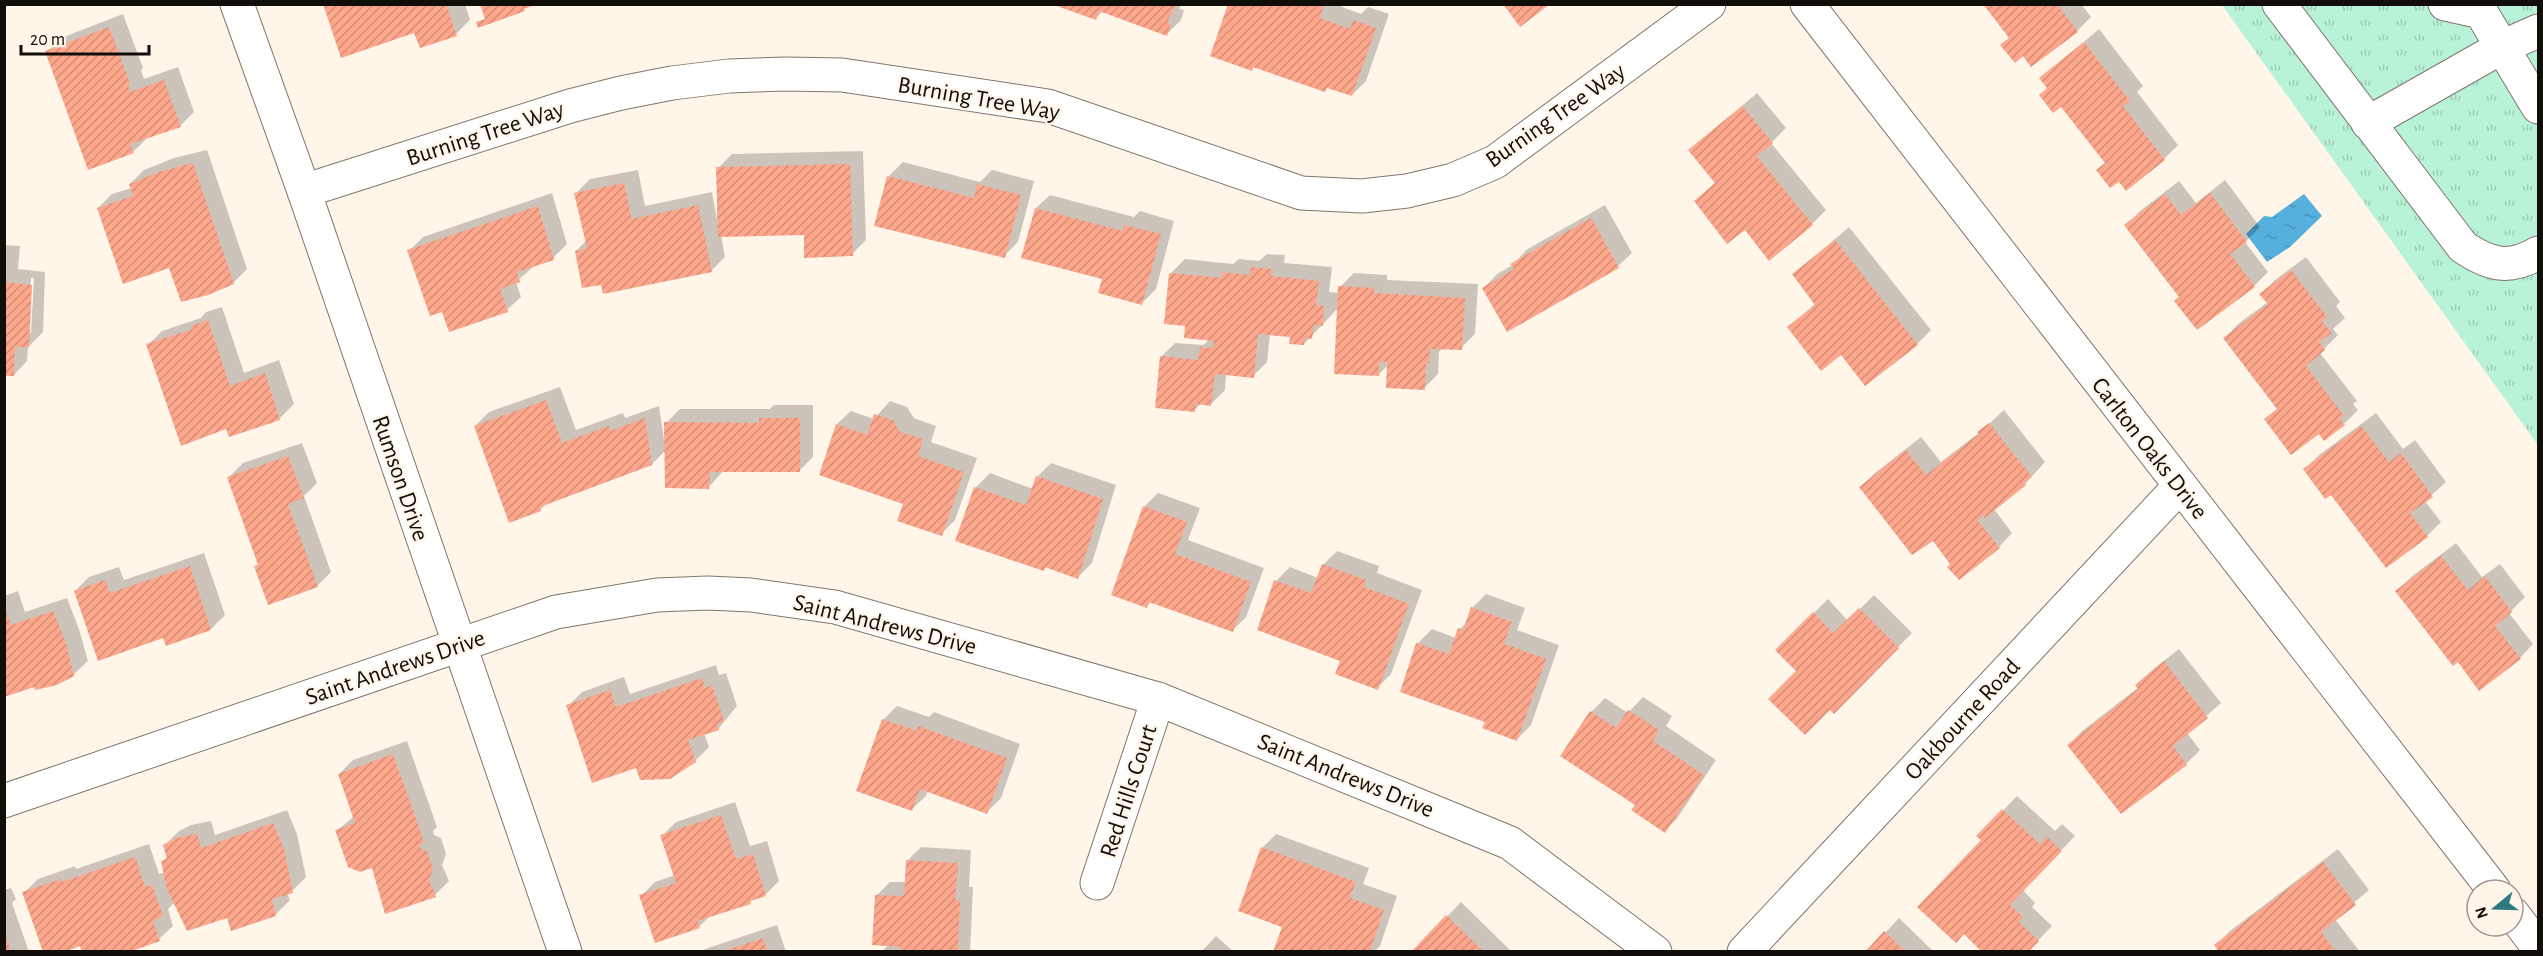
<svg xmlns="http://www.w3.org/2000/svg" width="2543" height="956" font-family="'Alegreya Sans',sans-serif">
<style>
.grass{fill:url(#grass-tufts)}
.water{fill:url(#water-ripples)}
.shadow{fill:#0003;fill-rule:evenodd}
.building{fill:url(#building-hatch)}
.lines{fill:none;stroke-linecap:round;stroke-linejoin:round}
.minor-casing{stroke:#81766a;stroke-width:35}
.major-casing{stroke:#81766a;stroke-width:35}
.minor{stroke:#fff;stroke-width:33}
.major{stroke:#fff;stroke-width:33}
.labels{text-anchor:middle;stroke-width:4.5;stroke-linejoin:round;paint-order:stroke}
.street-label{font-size:24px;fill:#110d09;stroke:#fff5e9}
</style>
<defs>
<pattern id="grass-tufts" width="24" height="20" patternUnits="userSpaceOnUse" patternTransform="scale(1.5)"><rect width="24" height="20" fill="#b8f2d7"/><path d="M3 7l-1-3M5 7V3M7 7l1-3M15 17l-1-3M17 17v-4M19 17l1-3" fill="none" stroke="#9dceb7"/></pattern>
<pattern id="water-ripples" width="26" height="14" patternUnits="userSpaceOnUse" patternTransform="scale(1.5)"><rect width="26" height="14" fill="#55b0de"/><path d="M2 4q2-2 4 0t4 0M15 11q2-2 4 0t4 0" fill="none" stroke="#4996bd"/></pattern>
<pattern id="building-hatch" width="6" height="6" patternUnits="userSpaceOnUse" patternTransform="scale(1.5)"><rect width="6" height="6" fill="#fca68c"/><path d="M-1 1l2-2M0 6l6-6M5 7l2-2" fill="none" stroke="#d78e77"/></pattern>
</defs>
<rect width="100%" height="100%" fill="#fff5e9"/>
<path class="grass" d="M2222,5H2538V445Z"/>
<path class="water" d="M2304,194L2322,216L2290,247L2267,262L2246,234L2264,216L2272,217Z"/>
<g class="shadow">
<path d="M325,4H465L470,20L456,34L415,31Z"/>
<path d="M1057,4H1181L1179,9L1184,10L1181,20L1167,34L1103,11L1096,18Z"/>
<path d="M1230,4H1334L1361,14L1368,7L1389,14L1366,81L1352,95L1255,66L1252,69Z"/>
<path d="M1985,4H2081L2091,17L2077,31L2010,37Z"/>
<path d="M123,14L143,68L141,70L144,79L178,67L194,112L180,126L147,138L133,152L47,52L61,38Z"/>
<path d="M2099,29L2143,86L2137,92L2178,145L2164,159L2119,179L2098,170L2106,162L2041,78Z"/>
<path d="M1757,93L1786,128L1771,143L1826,210L1812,224L1745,228L1696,201L1716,182L1690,150Z"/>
<path d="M207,150L247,269L233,283L170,266L98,208L112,194L132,188L130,184L144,170L174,158Z"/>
<path d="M863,151L866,240L852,254L805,233L721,235L725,257L711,271L603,283L576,251L587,240L576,193L590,179L638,170L645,206L712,192L717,220L718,168L732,154Z"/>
<path d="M903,162L980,182L992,170L1034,181L1018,242L1004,256L876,225L889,176Z"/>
<path d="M2225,180L2260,227L2245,242L2268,272L2254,286L2181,296L2126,225L2140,211L2179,181L2196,203Z"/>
<path d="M552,193L567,244L553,258L533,265V267L516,282L521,297L507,310H443L409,251L423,237Z"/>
<path d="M1050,195L1134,217L1140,211L1174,221L1156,289L1142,303L1103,278L1036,208Z"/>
<path d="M1605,205L1632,253L1618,266L1484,288L1497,274L1513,265L1526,250Z"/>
<path d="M1849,227L1931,330L1917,344L1841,353L1789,327L1816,303L1794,274Z"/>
<path d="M4,245L20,246L18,269L45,272L43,332L28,347L27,361L14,375L4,374ZM31,278H34L31,333H28Z"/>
<path d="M1267,254L1285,255L1284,263L1332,267L1329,292L1340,293V287L1354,273L1387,275V280L1478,284L1475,334L1461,348H1443L1439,352L1438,374L1424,388L1389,364L1378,375L1339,307L1304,344L1291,336L1270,334L1267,362L1253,376L1226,374L1225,390L1211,404L1202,403L1194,410L1161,357L1175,343L1203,345L1210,339L1187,325L1171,273L1185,259L1233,264L1239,259L1259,261Z"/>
<path d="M2306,257L2340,302L2336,306L2345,318L2333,329L2338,335L2320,353L2357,401L2353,404L2358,410L2344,424L2319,432L2266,419L2278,408L2225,338L2238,324L2268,302L2261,294L2275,280Z"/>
<path d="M222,307L244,373L279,360L294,404L280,418L230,435L226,427L148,345L162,331L201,318L206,312Z"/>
<path d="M560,387L576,430L623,413L625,418L659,406L664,440L666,439V423L680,409H770L774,405H813V457L799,471H723L709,487L666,450L652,464L548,502L540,510L475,426L489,412Z"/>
<path d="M890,401L907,407L914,418L936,426L931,442L977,458L955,520L941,534L905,503L837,424L851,411L874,419Z"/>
<path d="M2004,410L2045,462L2025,484L1994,509L2012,533L1999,547L1952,564L1933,539L1913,554L1861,487L1875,473L1921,437L1941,462L1980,432Z"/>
<path d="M2376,413L2403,449L2415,440L2446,482L2425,501L2441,522L2427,536L2331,493L2305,469L2319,455Z"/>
<path d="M302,443L317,483L304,496L331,572L317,586L256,567L259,564L229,477L243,463Z"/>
<path d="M1051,463L1116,485L1092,563L1078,577L1047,566L1043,570L957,540L976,487L990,473L1033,489L1037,477Z"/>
<path d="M1158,493L1200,508L1188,540L1264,568L1246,617L1232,631L1151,602L1147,606L1144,507Z"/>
<path d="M2456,543L2482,577L2500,564L2525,597L2509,613L2533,644L2520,658L2458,660L2397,591L2411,577Z"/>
<path d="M1337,551L1379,566L1377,573L1422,590L1391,674L1377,688L1276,581L1290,567L1318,578L1323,565Z"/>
<path d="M204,553L225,615L211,629L167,644L164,636L75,591L89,577L119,567L124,580Z"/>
<path d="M18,591L25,612L67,598L79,629L88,661L73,675L4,696V596Z"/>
<path d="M1486,594L1525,608L1517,630L1559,645L1531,725L1517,739L1486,721L1402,691L1418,643L1432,629L1456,638L1460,629L1468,621L1472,608Z"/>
<path d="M1874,595L1912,633L1834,712L1777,650L1828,599L1848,621Z"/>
<path d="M2179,649L2221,703L2187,733L2200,750L2186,764L2121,812L2069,745L2082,731L2139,687L2137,685L2151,671Z"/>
<path d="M716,665L719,675L726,673L737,706L718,729L704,733L709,747L695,761L637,766L568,706L582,692L624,677L630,694Z"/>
<path d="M1643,697L1672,716L1666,726L1716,760L1678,817L1665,831L1637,805L1591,712L1605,698L1628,713Z"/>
<path d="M897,706L929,717L934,712L1020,744L1001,798L987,812L928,790L926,796L912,809L883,720Z"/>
<path d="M407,741L437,827L433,831L434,835L441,838L446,854L442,865L449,881L435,895L373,866L337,831L354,816L339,774L353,760Z"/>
<path d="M2017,796L2055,831L2062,824L2075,836L2023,890L2035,903L2032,907L2052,926L2027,952L1983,840L1978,836Z"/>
<path d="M735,802L750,846L767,841L779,881L765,895L755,898L750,902L711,915L699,927L641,896L655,882L675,875L662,836L676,822Z"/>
<path d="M287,810L297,834L306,877L292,891L287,893L290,900L276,914L232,929L228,916L175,902L168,909L173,926L159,939L81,944L24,893L38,879L75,866L76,869L149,844L159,874L165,872L163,861L168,856L165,845L179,831L191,825L211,821L215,835Z"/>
<path d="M1276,834L1369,868L1363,884L1397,896L1380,946L1374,952H1341L1334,949L1333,952H1275L1284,926L1262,848Z"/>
<path d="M921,847L971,850L969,887H973L970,952H882L889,944L876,896L890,882H906L907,861Z"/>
<path d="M2338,849L2369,890L2335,919L2360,952H2221L2216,945L2230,931Z"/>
<path d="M11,888L16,899L12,903L29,952H4V890Z"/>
<path d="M1461,902L1512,952H1413Z"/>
<path d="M1899,918L1934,952H1867Z"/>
<path d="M777,925L786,952H703L705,949Z"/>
<path d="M1216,936L1234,952H1201Z"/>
</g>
<g class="building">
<path d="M323,4H446L457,36L420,48L414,33L341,58Z"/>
<path d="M480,4H535V5L524,9L525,11L478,28L476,22L485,19Z"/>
<path d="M1176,4L1167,23L1171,24L1167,36L1099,11L1096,20L1054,5Z"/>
<path d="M1228,4H1324L1320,18L1350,29L1353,20L1376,28L1352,96L1327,88L1325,92L1253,67L1252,71L1210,56Z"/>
<path d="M1503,4H1550L1520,27Z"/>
<path d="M1983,4H2057L2078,32L2031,67L2023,56L2015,63L2000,45L2009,38Z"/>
<path d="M109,27L130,83L128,84L130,92L164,80L181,127L130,144L134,153L88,170L45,51Z"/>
<path d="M2084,42L2130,101L2123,106L2165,160L2126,191L2119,182L2110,188L2096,170L2105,163L2061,107L2053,113L2039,95L2047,88L2039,78Z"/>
<path d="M1742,106L1773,143L1757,156L1813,225L1769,261L1745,230L1727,244L1694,201L1715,183L1688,150Z"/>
<path d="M193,163L234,284L208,295L181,302L169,268L123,284L97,208L133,196L129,184L159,172Z"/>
<path d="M850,164L853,256L804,258V235L718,237L716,167Z"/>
<path d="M887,176L974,198L977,184L1021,195L1005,258L874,226Z"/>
<path d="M624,183L632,219L698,205L712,272L603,294L601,285L582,288L575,251L587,248L574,193Z"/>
<path d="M2210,193L2247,242L2230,254L2255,287L2197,330L2174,301L2179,297L2124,225L2165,194L2181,215Z"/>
<path d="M538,206L554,260L517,272L520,282L500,289L508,312L449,332L442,312L430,316L407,250Z"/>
<path d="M1035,208L1123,231L1124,225L1161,234L1142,305L1098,293L1102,279L1021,258Z"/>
<path d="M1591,218L1619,268L1507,332L1482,288L1514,269L1510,264Z"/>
<path d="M1835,240L1918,345L1865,386L1841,355L1821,371L1787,327L1815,305L1792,274Z"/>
<path d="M1251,267L1272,269L1271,276L1319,281L1316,305L1324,306L1323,326L1314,325L1312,339L1305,338L1304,345L1289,344L1290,337L1258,334L1254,378L1215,374L1211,406L1196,404L1195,412L1155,408L1160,356L1198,360L1200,347L1213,348L1214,341L1184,338L1185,326L1164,324L1169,273L1222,278L1223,272L1250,275Z"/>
<path d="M2291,270L2327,317L2322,321L2332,333L2319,342L2325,350L2306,366L2344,416L2339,418L2345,425L2324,441L2319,434L2291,455L2264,419L2277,409L2223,338L2268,304L2259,294Z"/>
<path d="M4,282L32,285L29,347H15L14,376H4Z"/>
<path d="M1338,286L1374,288V293L1465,298L1462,350L1430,349L1429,363H1426L1425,390L1386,388L1387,362H1379V376L1334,374Z"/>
<path d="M208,320L230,386L265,373L280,420L229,437L226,429L181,446L146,344L193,329L191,326Z"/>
<path d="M546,400L562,443L609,426L611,431L645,418L652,465L540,507L541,511L509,523L474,426Z"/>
<path d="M874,414L893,420L900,432L923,439L918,456L964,472L942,536L897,521L903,504L819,475L836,424L867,435Z"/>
<path d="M759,418H800V472H710L709,489L665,488L664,422L759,423Z"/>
<path d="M1989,423L2032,477L2024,483L2026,485L1985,518L1983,515L1977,520L2000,548L1959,580L1947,567L1950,564L1933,541L1912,555L1859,487L1906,450L1926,475L1979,434L1977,432Z"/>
<path d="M2361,426L2389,462L2401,453L2433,497L2410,513L2428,537L2386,568L2331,495L2325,499L2303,469Z"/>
<path d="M288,456L304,498L288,504L318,587L268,605L254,566L258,565L227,477Z"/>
<path d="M1036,476L1103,499L1078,579L1045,567L1044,571L955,541L974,487L1026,505Z"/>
<path d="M1143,506L1187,522L1175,554L1251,582L1233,632L1149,602L1147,608L1111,595Z"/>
<path d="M2441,556L2468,590L2485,576L2512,612L2495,626L2521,659L2479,691L2458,662L2453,666L2395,591Z"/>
<path d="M1322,564L1366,580L1364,587L1409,604L1378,690L1335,674L1340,661L1257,630L1274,580L1311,593Z"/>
<path d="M190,566L211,630L166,646L163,638L98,661L74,591L105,580L110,593Z"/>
<path d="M4,607L11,625L53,611L66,643L74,676L57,685L35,690L34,687L4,697Z"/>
<path d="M1471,607L1512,622L1504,644L1546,659L1517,741L1482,728L1485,722L1400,692L1416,643L1449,654L1458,628L1463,630Z"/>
<path d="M1859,608L1899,648L1834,714L1830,710L1805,735L1768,699L1796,671L1775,650L1813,612L1833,633Z"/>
<path d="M2164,661L2208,718L2173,746L2187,765L2121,814L2067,745L2138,689L2135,685Z"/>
<path d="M702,678L705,688L712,685L724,721L717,724L719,730L688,740L696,762L670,779L640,780L636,768L592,783L566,705L610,690L616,707Z"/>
<path d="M1628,710L1659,730L1653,741L1704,775L1665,833L1631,810L1635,805L1560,756L1590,711L1616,728Z"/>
<path d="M882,719L917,731L918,726L1007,758L987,814L920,789L912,811L856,791Z"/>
<path d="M393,754L424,842L419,845L421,849L427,851L433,869L429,880L436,897L385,914L372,868L360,872L348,867L335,830L355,823L338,774Z"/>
<path d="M2002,809L2040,844L2047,837L2062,851L2010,905L2023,917L2019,922L2039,941L2028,952H1982L1964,934L1956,943L1917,907L1981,840L1976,836Z"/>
<path d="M721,815L736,859L753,854L766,896L750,901L751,904L697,921L700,928L655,943L639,895L676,883L660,835Z"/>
<path d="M273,823L284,849L293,893L272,899L276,916L231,931L227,918L187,931L167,889L161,861L167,859L163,845L176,838L197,834L201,848Z"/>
<path d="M1261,847L1356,882L1350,898L1384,910L1370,952H1337L1327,948L1325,952H1273L1282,927L1238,911Z"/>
<path d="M135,857L145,887L152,885L163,916L153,921L160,941L129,952H82L80,946L65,952H43L22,892L61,879L62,882Z"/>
<path d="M906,860L958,863L955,900L960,901L958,952H901V947L872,945L875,895L904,896Z"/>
<path d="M2323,862L2356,905L2321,932L2336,952H2219L2214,945Z"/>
<path d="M1446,915L1484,952H1411Z"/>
<path d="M1884,931L1906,952H1865Z"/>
<path d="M5,935L11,952H5Z"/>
<path d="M763,938L768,952H724V951Z"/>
</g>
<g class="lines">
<defs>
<g id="minor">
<path d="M237,4L304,191L565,952"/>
<path d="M2279,4L2463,247C2490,265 2509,270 2538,253"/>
<path d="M2445,4L2481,12L2538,107"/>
<path d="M2368,123L2502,47L2538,31"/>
<path d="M304,191L570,106L621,93L672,83L729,76L785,74L842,75L1048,106L1301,193L1362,196L1407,191L1453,180L1495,162L1709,4"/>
<path d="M4,801L556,612L657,595L708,593L751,595L835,607L1158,699L1510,843L1655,952"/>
<path d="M1097,883L1158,699"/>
<path d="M1744,952L2180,486"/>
</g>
<g id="major">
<path d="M1807,4L2494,890"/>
<path d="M2513,914L2538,947"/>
</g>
</defs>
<use href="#minor" class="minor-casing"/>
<use href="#major" class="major-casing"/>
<use href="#minor" class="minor"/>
<use href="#major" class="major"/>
</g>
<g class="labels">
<g class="street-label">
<text transform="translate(979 98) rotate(10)" y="8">Burning Tree Way</text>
<text transform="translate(1555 115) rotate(-35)" y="8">Burning Tree Way</text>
<text transform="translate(485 133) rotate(-18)" y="8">Burning Tree Way</text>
<text transform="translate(2150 448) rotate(52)" y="8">Carlton Oaks Drive</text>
<text transform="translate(401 478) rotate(71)" y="8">Rumson Drive</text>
<text transform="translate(885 624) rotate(14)" y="8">Saint Andrews Drive</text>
<text transform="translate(395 667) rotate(-19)" y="8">Saint Andrews Drive</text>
<text transform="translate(1962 719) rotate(-47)" y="8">Oakbourne Road</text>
<text transform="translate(1346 775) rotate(22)" y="8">Saint Andrews Drive</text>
<text transform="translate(1128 791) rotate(-72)" y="8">Red Hills Court</text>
</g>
</g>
<rect width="2543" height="956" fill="none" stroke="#110d09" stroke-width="12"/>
<g transform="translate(2495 908) rotate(251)"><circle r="28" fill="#fff5e9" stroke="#a0988f" stroke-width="1.5"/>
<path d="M0-4.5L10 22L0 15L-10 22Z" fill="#307882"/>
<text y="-9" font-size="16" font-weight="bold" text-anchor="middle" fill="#110d09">N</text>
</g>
<path d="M21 45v9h128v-9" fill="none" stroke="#110d09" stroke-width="3"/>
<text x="30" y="45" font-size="18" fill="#110d09" stroke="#fff5e9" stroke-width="4.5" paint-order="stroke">20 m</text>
</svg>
